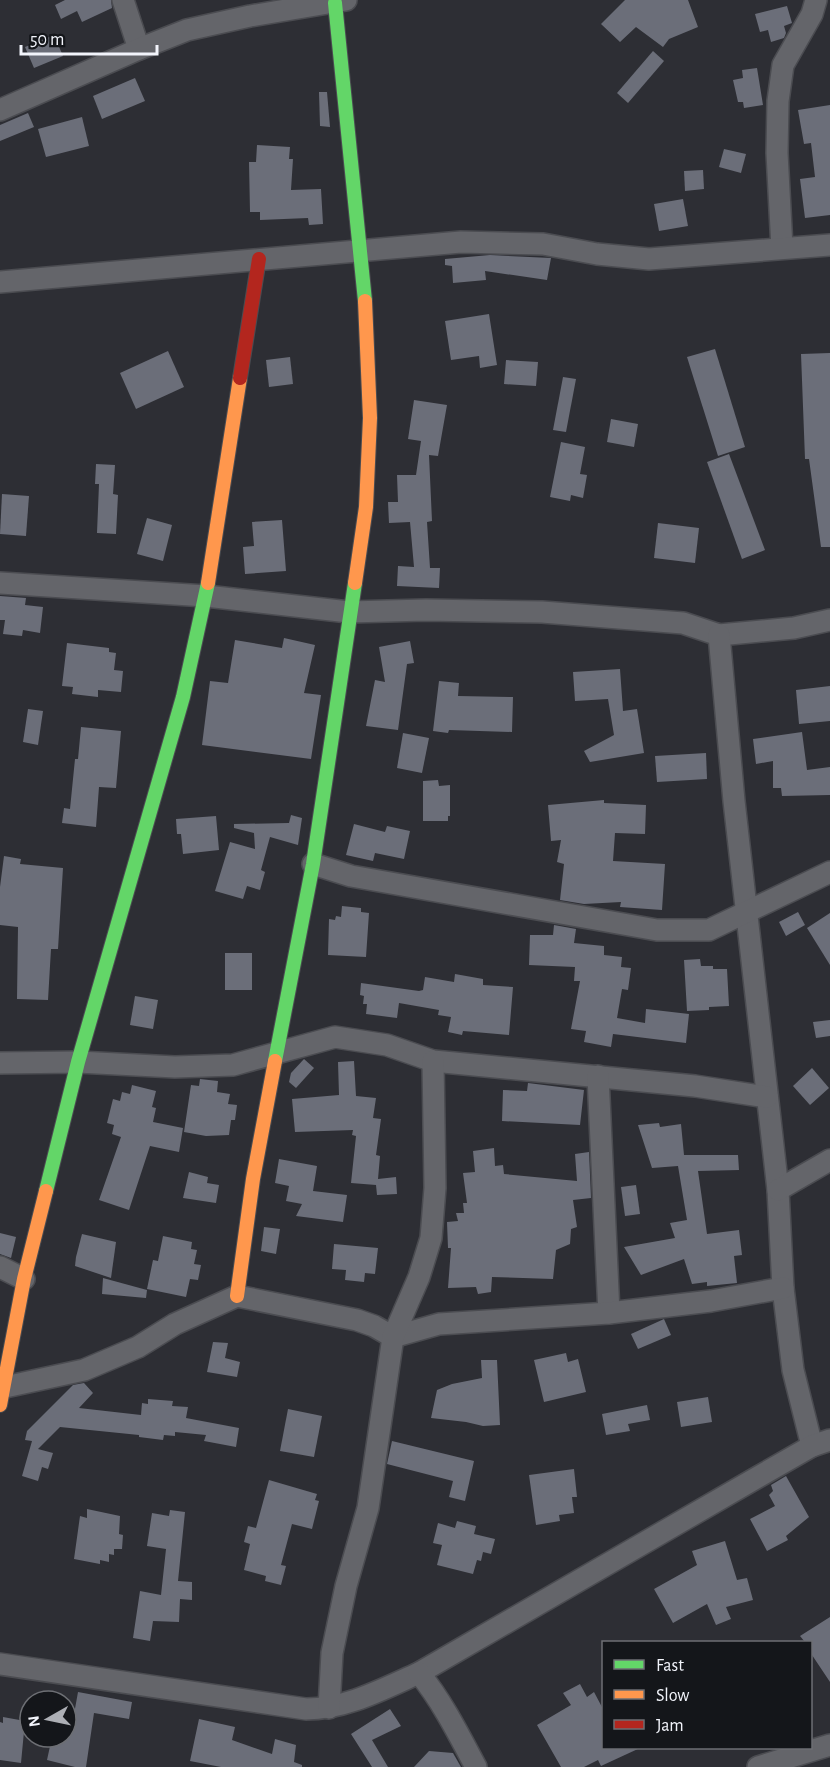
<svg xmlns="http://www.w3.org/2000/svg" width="830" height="1767" font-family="'Alegreya Sans',sans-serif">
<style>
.building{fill:#6b6e79}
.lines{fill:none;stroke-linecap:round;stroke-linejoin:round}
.street-casing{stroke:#4b4c51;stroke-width:24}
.fast-casing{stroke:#4b4c51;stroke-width:16}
.slow-casing{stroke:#4b4c51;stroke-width:16}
.jam-casing{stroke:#4b4c51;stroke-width:16}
.street{stroke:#64656a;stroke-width:21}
.fast{stroke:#63d668;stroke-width:14}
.slow{stroke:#ff974d;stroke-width:14}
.jam{stroke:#b3261e;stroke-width:14}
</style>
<rect width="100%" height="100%" fill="#2d2e34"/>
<g class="building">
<path d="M65,0H111L112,8L82,22L77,11L61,19L55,5Z"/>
<path d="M625,0H688L698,27L669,39L663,47L636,27L620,42L601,24Z"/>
<path d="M787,6L792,23L784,26L786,33L784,38L771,42L768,30L760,32L755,14Z"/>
<path d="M54,35L63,56L34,68L25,47Z"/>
<path d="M653,51L664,61L628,103L617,93Z"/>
<path d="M757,68L763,105L744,108L743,102H738L733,80L743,78L742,70Z"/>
<path d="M135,78L145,101L102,119L93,96Z"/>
<path d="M319,92H327L330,127L320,126Z"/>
<path d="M830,105V215L805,218L800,179L815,177L811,143L804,144L798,110Z"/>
<path d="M28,113L34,127L0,141V125Z"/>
<path d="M82,117L89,146L46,157L38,129Z"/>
<path d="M257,145L290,147L289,159H293L291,190L321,189L323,224L309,225L308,218L260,220V212H250L249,162H256Z"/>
<path d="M724,149L746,154L741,173L719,167Z"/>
<path d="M703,170L704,189L685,191L684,171Z"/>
<path d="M683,199L688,226L659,231L654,204Z"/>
<path d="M490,255L551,258L547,280L485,271L486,280L453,283L452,266L445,265V259Z"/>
<path d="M489,314L497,365L480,368L479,356L451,360L445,321Z"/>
<path d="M715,349L745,447L718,456L687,357Z"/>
<path d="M168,351L184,387L136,409L120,373Z"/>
<path d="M830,353V547H821L809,459H805L801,354Z"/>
<path d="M290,357L293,384L269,387L266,360Z"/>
<path d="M506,360L538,362L536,386L504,384Z"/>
<path d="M563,377L576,379L566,432L553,430Z"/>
<path d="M414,400L447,405L438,456L429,455L432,521L427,522L430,568H440L439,588L397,586L398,566L414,567L410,522L389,523L388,502H398L397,475H416L421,441L408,439Z"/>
<path d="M611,419L638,424L634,447L607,442Z"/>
<path d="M561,442L585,447L580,474L587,475L583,498L571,495L570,501L550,497Z"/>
<path d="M729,454L765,550L742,559L707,462Z"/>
<path d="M96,464L115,465L113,494L118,495L116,534L97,533L99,484H95Z"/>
<path d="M2,494L29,496L26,536L0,534Z"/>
<path d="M147,518L172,525L163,561L137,554Z"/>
<path d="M282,520L286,571L245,574L243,547L254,546L252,522Z"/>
<path d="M658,523L699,528L695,563L654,558Z"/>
<path d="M0,596L26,598L25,605L43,607L40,633L23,630L22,636L3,634L5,620H0Z"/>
<path d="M284,638L315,645L304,693L321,695L311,759L202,745L210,681L228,683L235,640L282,648Z"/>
<path d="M410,641L414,663L407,664L398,730L366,726L375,680L385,682L379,647Z"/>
<path d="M67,643L109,648V652L116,653L114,670L123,671L121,692L98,690V697L72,694L73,687L62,686Z"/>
<path d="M620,669L623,711L637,709L644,753L590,762L584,751L614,735L608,699L575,701L573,672Z"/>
<path d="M439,681L459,683L458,696L513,697L512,732L449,730L448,733L433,731Z"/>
<path d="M830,686V721L799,724L796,690Z"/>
<path d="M28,709L43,711L38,745L23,742Z"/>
<path d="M81,727L121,731L116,788L99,787L96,827L62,823L64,808L70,809L75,759H78Z"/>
<path d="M802,732L807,770L830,767V795L782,796L781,788H773V761L756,764L753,739Z"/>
<path d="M403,733L429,738L422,773L397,768Z"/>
<path d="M706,753L707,779L657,782L655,756Z"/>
<path d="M438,780L439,786L450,785V816H448V821H423V781Z"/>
<path d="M604,800V803L646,805L645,834L615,833L613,861L665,864L662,910L620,907L621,902L584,904L560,900L564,864L557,862L561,840L551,841L548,805Z"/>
<path d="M291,815L302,818L298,845L270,837L261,870L265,872L260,890L247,886L243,899L215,891L230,842L255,849L254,833L234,828V824L289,823Z"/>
<path d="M216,816L219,850L183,854L181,834H177L176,819Z"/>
<path d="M354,824L385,832L387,826L410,831L404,859L375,853L373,861L346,855Z"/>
<path d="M4,856L21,859L20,864L63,868L58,949H51L48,1000L17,999L18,927L0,925V887Z"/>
<path d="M342,906L361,908V912L369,913L366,957L328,955L329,919L335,920L336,916L341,917Z"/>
<path d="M798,912L805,925L786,936L779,922Z"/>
<path d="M830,913V965L807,928Z"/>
<path d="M554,925L576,929L574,943L604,946V955L622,957L621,967L631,968L628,990L622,989L617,1018L645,1023L646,1009L689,1014L686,1043L613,1034L611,1047L584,1042L586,1031L571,1029L580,981H574L575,967L529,965L530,935H553Z"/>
<rect x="225" y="953" width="27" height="37"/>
<path d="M700,959L701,966H713V969H727L729,1006L709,1007V1010L687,1011L684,960Z"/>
<path d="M455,974L483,979V985L513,987L509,1035L463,1031L462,1035L448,1032L451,1017L438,1015L439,1010L399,1003L397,1018L366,1014L367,1004H363L364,996L360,995L361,983L419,991L423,990L425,977L454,982Z"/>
<path d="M135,996L158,1000L153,1029L130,1025Z"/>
<path d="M830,1020V1036L816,1038L813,1022Z"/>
<path d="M304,1059L314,1068L296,1088L289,1082L291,1073Z"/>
<path d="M354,1061L356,1096L376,1098L373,1118L381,1119L376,1155L380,1156L378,1179L396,1177L397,1194L377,1195L376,1185L351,1183L356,1136L352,1135L353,1130L295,1132L292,1099L339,1095L338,1062Z"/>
<path d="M812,1068L829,1088L810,1105L793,1086Z"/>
<path d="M200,1079L218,1081L217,1092L230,1094L228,1104L237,1105L235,1120H231L229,1135L206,1136L184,1132L191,1085L199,1086Z"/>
<path d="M528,1083L584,1090L580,1125L502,1121L503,1090L527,1091Z"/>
<path d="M132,1085L156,1091L152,1107L156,1108L153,1122L183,1128L179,1152L150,1146L129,1210L99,1200L121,1137L112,1134L114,1125L107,1123L113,1099L120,1101L122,1092L130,1094Z"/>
<path d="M659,1123L660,1127L681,1124L684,1155H738L739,1170L698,1171L707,1234L739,1230L742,1255L734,1256L737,1283L707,1286V1282L692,1284L684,1259L641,1275L624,1247L675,1238L670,1223L687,1220L678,1166L652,1168L638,1125Z"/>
<path d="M494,1148L495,1166L503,1165L504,1174L577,1181L575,1154L589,1152L591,1198L573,1200L577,1227L571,1229L570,1244L556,1250L553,1279L492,1277L491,1292L478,1294L476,1287L448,1288L451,1248H448L447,1222L458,1221L456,1213H464L463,1203H467L463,1173L475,1172L473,1151Z"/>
<path d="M279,1159L317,1166L313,1191L347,1195L343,1222L296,1216L302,1204L286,1201L289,1186L275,1183Z"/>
<path d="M189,1172L208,1177L207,1183L219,1185L216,1203L183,1198Z"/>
<path d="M636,1185L640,1214L625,1216L621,1187Z"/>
<path d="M264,1227L280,1229L276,1254L261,1251Z"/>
<path d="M0,1233L16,1237L11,1258L0,1254Z"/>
<path d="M82,1234L116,1242L111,1278L75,1266L76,1257Z"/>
<path d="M163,1236L192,1242L191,1249L197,1250L194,1264L201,1265L198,1280L190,1279L186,1297L147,1289L153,1260L158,1261Z"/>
<path d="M334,1244L378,1248L375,1274L365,1273L364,1282L345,1280L346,1270L332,1269Z"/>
<path d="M103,1278L147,1290L146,1298L102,1294Z"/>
<path d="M664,1319L671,1335L638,1349L631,1334Z"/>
<path d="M213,1342L228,1343L225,1358L240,1362L237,1377L207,1372Z"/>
<path d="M566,1353L568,1362L578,1359L586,1392L544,1402L534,1360Z"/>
<path d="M481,1360H497L500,1425L483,1426L466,1422L431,1418L437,1390L452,1384L482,1378Z"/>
<path d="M84,1383L93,1393L79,1408L141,1415L142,1403L148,1404V1399L173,1401L172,1406L188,1407L186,1418L239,1428L236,1447L204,1441L206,1435L175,1432V1436L164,1435L163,1440L139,1437V1435L60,1427L38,1449L53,1453L48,1469L42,1467L38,1481L22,1476L32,1441L25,1440L27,1431L73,1385Z"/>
<path d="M708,1397L712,1422L681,1427L677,1402Z"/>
<path d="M647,1405L650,1420L628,1424L630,1431L606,1435L602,1414Z"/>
<path d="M288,1409L322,1416L314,1457L280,1451Z"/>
<path d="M392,1441L474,1461L465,1501L449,1497L453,1481L387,1464Z"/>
<path d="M574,1469L577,1497H572L574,1513L559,1515L560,1521L536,1525L529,1475Z"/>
<path d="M786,1476L809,1517L786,1536L788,1540L767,1551L750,1519L775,1506L769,1495L773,1491L771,1485Z"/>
<path d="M269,1480L317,1494L315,1500L319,1501L312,1529L292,1524L281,1565L286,1566L281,1585L265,1581L266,1576L244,1570L250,1544L244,1542L248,1526L256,1528Z"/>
<path d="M87,1509L120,1516L119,1534L123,1535L122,1549H114V1555L109,1554V1562L100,1560V1564L74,1559L80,1516L87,1518Z"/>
<path d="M170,1510L185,1512L178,1581L192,1582V1600L180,1599L179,1622L153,1621L150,1641L133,1638L140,1591L161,1595L166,1549L147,1546L152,1513L169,1516Z"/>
<path d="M457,1521L476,1526L474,1534L495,1539L491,1554L483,1552L481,1561L477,1560L473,1574L437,1565L442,1545L433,1543L438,1523L455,1528Z"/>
<path d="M725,1541L737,1580L747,1578L753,1600L726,1607L731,1619L716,1625L707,1604L673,1623L654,1589L697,1565L692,1551Z"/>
<path d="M830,1617V1682L810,1652V1642H805L800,1636Z"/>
<path d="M580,1684L587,1697L594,1692L603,1709V1748H640L601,1766L598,1760L584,1767H561L537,1725L571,1705L563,1693Z"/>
<path d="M78,1692L132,1702L129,1719L94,1713L86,1767H75L47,1760L52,1737H66V1730L71,1731Z"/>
<path d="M390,1709L401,1726L372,1740L388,1767H372L351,1734Z"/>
<path d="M3,1717L25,1721L21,1763L0,1760V1722L3,1723Z"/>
<path d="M199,1719L235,1727L232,1740L272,1754L275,1739L296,1745L294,1762L302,1765V1767H221L190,1761Z"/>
<path d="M429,1751L453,1753L461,1767H414Z"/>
</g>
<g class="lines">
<defs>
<g id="street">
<path d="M123,0L139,49"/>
<path d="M0,110L139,49L187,30L250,16L346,0"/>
<path d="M782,248L777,153L778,101L783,65L812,14L816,0"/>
<path d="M0,282L461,242L543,244L597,254L649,259L830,245"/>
<path d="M0,583L206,596L349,612L426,610L542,612L683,623L719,635L794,628L830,620"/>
<path d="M719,635L734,801L778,1190L783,1288L793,1370L812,1446"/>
<path d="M313,864L351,876L657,930H709L830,872"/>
<path d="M0,1063L78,1062L175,1067L233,1065L335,1037L387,1045L433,1061L695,1086L767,1097"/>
<path d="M598,1076L609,1313"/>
<path d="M778,1190L830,1160"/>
<path d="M0,1267L24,1279"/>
<path d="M5,1387L84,1370L138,1347L175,1324L237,1296L357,1320L374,1326L393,1337L439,1324L609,1313L711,1301L783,1288"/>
<path d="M0,1664L306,1709C346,1709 383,1689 419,1673L758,1477L812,1446L830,1440"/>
<path d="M419,1673C442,1701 459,1735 476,1767"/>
<path d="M329,1708L332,1653L346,1586L368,1508L393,1337L419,1277L431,1238L435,1188L433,1061"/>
<path d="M758,1767L830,1745"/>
</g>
<g id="fast">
<path d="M335,3L365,301"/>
<path d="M275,1061L313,864L355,583"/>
<path d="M46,1191L78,1062L183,697L208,583"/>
</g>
<g id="slow">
<path d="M208,583L240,378"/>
<path d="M355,583L366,507L370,418L365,301"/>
<path d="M237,1296L253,1179L275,1061"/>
<path d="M0,1405L24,1279L46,1191"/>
</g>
<path id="jam" d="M240,378L259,259"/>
</defs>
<use href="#street" class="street-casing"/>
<use href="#fast" class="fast-casing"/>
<use href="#slow" class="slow-casing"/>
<use href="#jam" class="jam-casing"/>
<use href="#street" class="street"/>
<use href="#fast" class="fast"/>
<use href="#slow" class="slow"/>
<use href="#jam" class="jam"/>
</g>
<rect x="602" y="1641" width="210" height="108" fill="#14161a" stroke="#6d6f74" stroke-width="1.5"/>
<rect x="614" y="1660" width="30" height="9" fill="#63d668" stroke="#6d6f74" stroke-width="1.5"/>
<text x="656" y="1671" font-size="18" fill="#f2f4fb">Fast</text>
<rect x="614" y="1690" width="30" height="9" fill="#ff974d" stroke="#6d6f74" stroke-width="1.5"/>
<text x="656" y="1701" font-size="18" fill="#f2f4fb">Slow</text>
<rect x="614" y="1720" width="30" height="9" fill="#b3261e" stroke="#6d6f74" stroke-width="1.5"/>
<text x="656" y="1731" font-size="18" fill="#f2f4fb">Jam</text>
<g transform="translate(48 1719) rotate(261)"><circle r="28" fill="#14161a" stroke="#6d6f74" stroke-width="1.5"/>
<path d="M0-4.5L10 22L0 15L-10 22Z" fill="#adafb5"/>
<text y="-9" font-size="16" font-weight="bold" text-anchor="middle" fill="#f2f4fb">N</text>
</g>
<path d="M21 45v9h136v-9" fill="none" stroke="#f2f4fb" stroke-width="3"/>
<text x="30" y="45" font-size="18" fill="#f2f4fb" stroke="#14161a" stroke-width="4.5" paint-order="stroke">50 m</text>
</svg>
